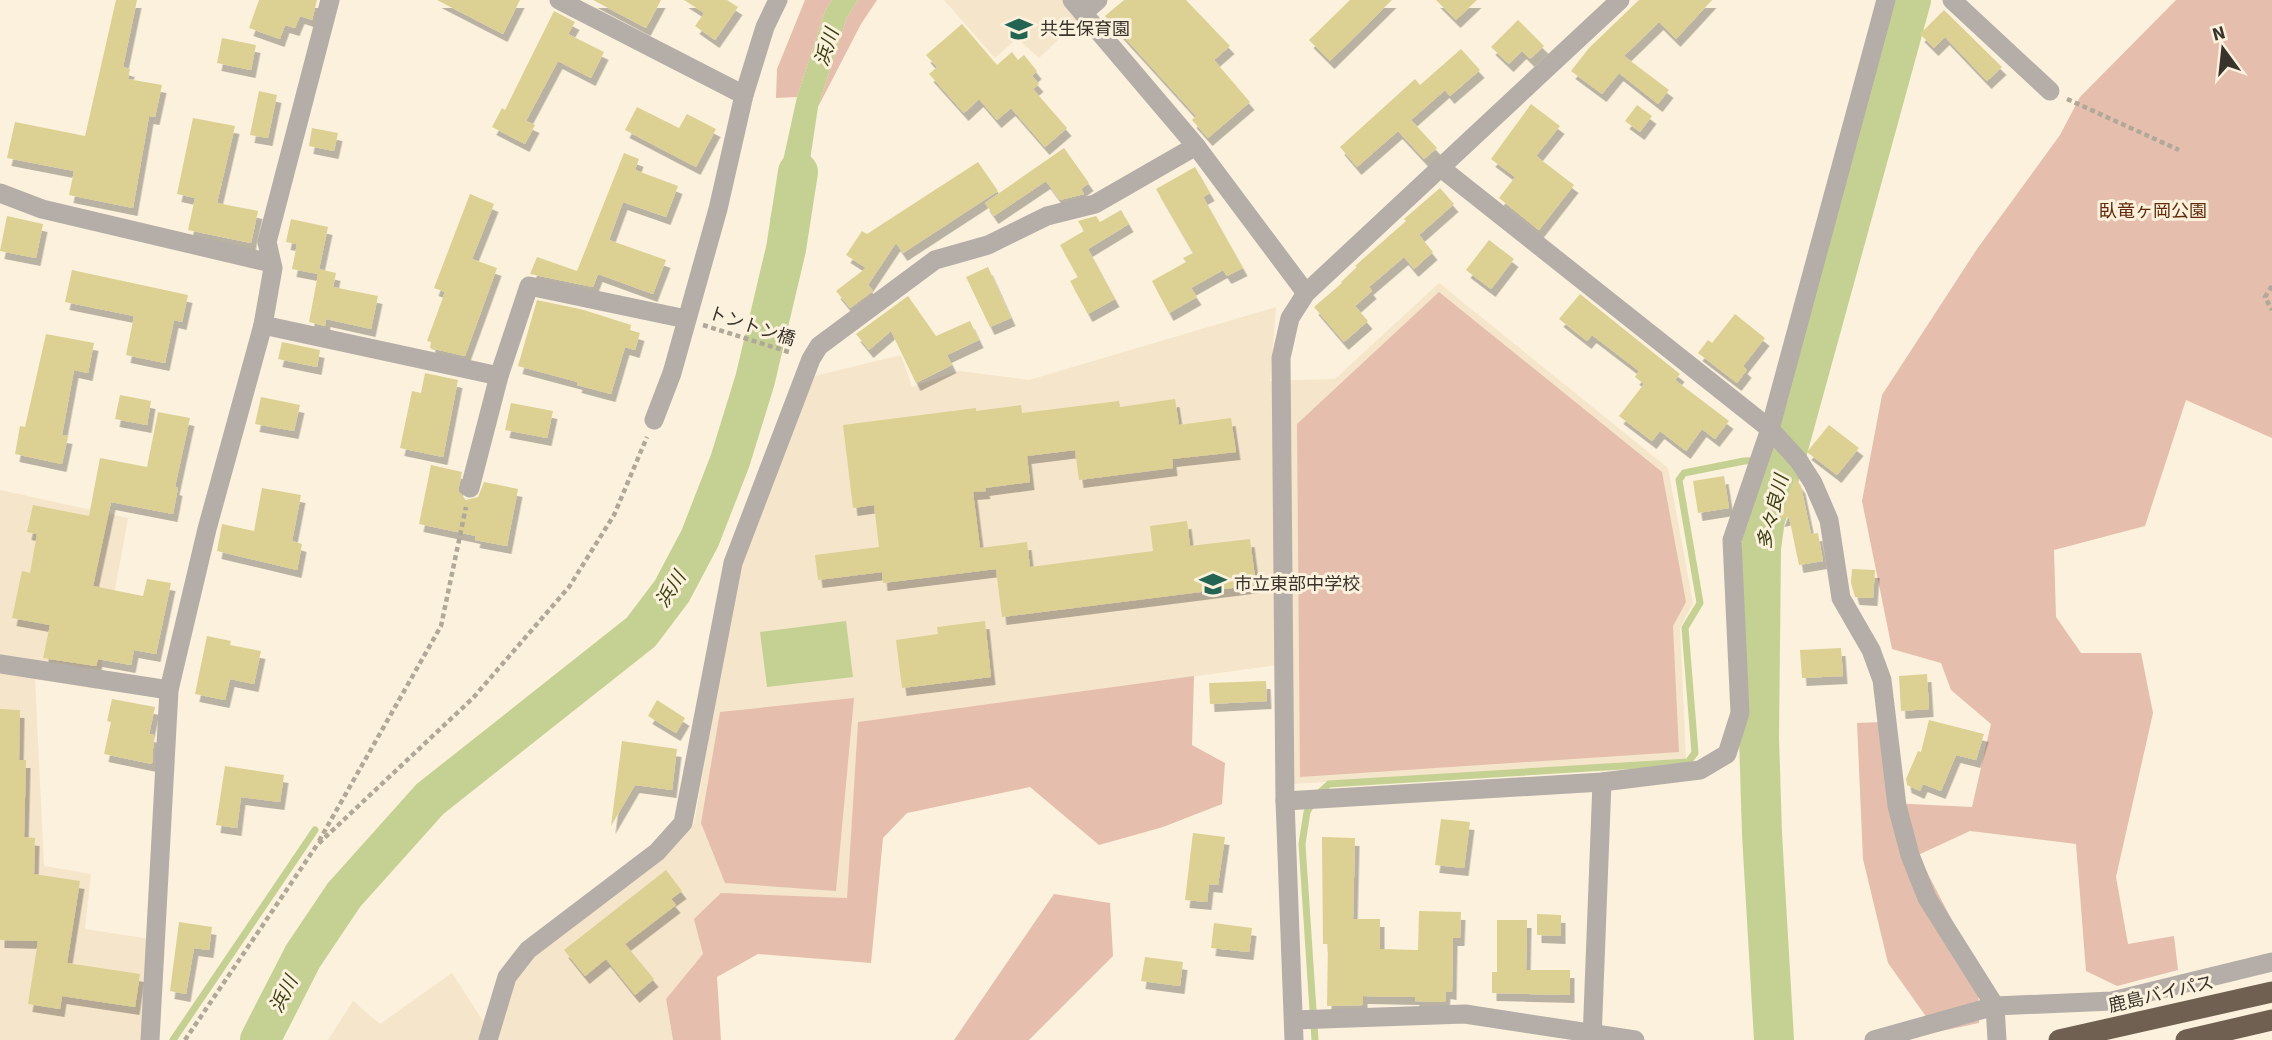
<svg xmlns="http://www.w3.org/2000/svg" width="2272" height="1040" font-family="'Source Sans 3','Noto Sans JP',sans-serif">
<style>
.built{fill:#f5e5ca}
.green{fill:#e5bead}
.water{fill:#c4d193}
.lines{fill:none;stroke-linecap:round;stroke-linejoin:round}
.stream{stroke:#c4d193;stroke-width:7}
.river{stroke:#c4d193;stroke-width:40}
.building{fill:#dcd192;filter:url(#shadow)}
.path{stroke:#b0a898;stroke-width:4.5;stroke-dasharray:5 3.5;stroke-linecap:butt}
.street{stroke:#b5ada7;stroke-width:19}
.highway{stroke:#706052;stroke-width:21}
.labels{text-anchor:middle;stroke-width:6;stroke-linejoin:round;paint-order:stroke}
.poi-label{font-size:18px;fill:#38342c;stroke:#fcf1dc;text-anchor:start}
.park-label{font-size:18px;fill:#622b0d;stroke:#fcf1dc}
.street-label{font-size:18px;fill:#38342c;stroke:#fcf1dc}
.water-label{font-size:19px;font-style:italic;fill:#383f11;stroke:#fcf1dc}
</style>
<defs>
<filter id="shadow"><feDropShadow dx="4.5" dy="8" stdDeviation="0" flood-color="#0004"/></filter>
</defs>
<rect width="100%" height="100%" fill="#fcf1dc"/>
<g class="built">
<path d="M944,0H1064L1080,19L1039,58L1017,38L995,58Z"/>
<path d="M1439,283L1668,468L1693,603L1680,628L1686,759L1293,784V663L858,722L847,899L720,894L704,954L666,999L673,1040H328L353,1001L380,1024L452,973L483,1021L506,963L633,863L694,824L740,564L815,376L901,355L912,387L959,371L1029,380L1276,307L1270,381L1335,379Z"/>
<path d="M0,490L128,518L97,689L35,679L44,866L91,874L85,929L150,939L144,1040H0Z"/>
</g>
<g class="green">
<path d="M805,0H832L825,11L797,97L776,98L777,69Z"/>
<path d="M858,0H877L861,24L818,107L847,17Z"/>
<path d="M2176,0H2272V438L2186,400L2145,526L2054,550L2056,617L2081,653H2141L2153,713L2116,877L2128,944L2174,936L2178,970L2117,986L2086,971L2076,844L1970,831L1918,855L1978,970L1979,1023L1937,1032L1888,963L1863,859L1857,723L1881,722L1890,803L1972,807L1991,724L1951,690L1941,663L1892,649L1862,501L1882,395L1977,249L2060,135L2080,97Z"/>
<path d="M1439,292L1662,472L1686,602L1673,626L1679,752L1300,777L1297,424Z"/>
<path d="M1194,676L1192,745L1225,763L1222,804L1163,827L1099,845L1030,787L907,813L883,838L871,963L758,954L717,977L721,1040H673L666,999L703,954L694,919L721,893L847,898L858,722Z"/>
<path d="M854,698L836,891L725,883L701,823L720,712Z"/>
<path d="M1054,894L1110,903L1113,956L1029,1040H954Z"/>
</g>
<g class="water">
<path d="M832,0H858L847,17L818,107L800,227L770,220L797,97L825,11Z"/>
<path d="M846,621L853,677L767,687L760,632Z"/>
</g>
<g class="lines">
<g class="stream">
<path d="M173,1040L315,830"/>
<path d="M1315,1040L1302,844L1307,812L1316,796L1329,784L1688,762L1695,753L1685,628L1700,603L1679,480L1684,473L1744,461L1785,459"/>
</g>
<g class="river">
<path d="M260,1040L303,956L344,895L430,799L641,632L672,591L700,538L730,461L755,380L786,249L798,172"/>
<path d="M1774,1040L1762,834L1759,737L1761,548L1765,519L1785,459L1911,0"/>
</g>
</g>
<g class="building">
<path d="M116,0H137L123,67L130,69L128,79L162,85L155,117L149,116L133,208L69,195L74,171L7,158L15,122L85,136Z"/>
<path d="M259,0H317L312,20L300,16L295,28L285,25L280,39L249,28Z"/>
<path d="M437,0H520L503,34Z"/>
<path d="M593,0H661L646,28Z"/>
<path d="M684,0H727L738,7L715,40L695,26L704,13Z"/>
<path d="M1124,0H1186L1230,46L1214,60L1250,102L1208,138L1192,120L1196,116L1105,16Z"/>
<path d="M1350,0H1392L1330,61L1309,40Z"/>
<path d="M1436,0H1477L1456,20Z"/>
<path d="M1639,0H1712L1676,39L1659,22L1624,56L1669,90L1658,104L1619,73L1602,94L1571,71L1589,48Z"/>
<path d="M1944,10L2002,67L1987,81L1945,37L1934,48L1920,34Z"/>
<path d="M554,11L575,22L568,34L604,52L591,78L558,61L526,121L535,125L525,144L492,127L502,108L505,110Z"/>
<path d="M1518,20L1544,46L1530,59L1522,51L1509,64L1491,47Z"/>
<path d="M962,24L997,65L1012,52L1018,60L1024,55L1037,71L1032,76L1039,84L1033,89L1067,128L1045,147L1011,108L997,120L979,99L964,113L929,74L937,67L926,55Z"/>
<path d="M222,38L256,45L251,70L217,63Z"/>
<path d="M1461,49L1480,70L1450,96L1445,90L1411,120L1437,148L1424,159L1398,131L1357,167L1340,147L1415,79L1420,85Z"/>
<path d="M259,91L277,95L268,138L250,135Z"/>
<path d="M1531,104L1560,126L1536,156L1574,185L1539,230L1499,198L1515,177L1491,159Z"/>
<path d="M1637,105L1652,116L1640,132L1625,121Z"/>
<path d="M637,107L679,128L687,114L716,129L696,167L625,130Z"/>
<path d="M193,118L235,126L217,203L258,211L251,243L188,230L195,198L177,194Z"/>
<path d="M312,128L338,133L334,151L309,146Z"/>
<path d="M1064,148L1089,183L1081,189L1084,194L1060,200L1046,181L994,216L985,203Z"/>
<path d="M624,153L639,159L635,170L678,186L666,217L623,202L609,240L666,260L653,294L598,274L593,287L530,274L537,257L577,271Z"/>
<path d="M978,162L998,191L903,253L896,243L868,285L873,291L850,308L836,291L866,268L846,255L862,231L867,234Z"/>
<path d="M1195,167L1210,193L1203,197L1243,268L1227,276L1223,270L1191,288L1197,297L1169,313L1152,281L1186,262L1183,258L1193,253L1156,189Z"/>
<path d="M1440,188L1454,204L1419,235L1433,252L1414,269L1404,257L1369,287L1372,291L1355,306L1368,321L1344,342L1314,307L1342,283L1341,282L1357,267L1355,266L1406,221L1404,219Z"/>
<path d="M470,194L494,204L472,259L497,268L465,356L430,348L431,342L427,341L445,292L434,288Z"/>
<path d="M1121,210L1129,224L1088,249L1115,299L1088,314L1070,281L1078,277L1060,245L1084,231L1078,221L1096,216L1100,222Z"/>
<path d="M7,216L43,224L36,258L0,251Z"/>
<path d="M291,219L328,227L318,274L292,269L297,244L286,242Z"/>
<path d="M1489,240L1514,259L1491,289L1466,270Z"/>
<path d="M988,267L1011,318L990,327L966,277Z"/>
<path d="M319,269L336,273L333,287L378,296L371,329L326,319L325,326L309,322Z"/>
<path d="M72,270L188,295L182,322L174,320L165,363L126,355L134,316L65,302Z"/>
<path d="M1580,294L1680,374L1675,380L1729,421L1715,439L1702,429L1686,451L1660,431L1652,441L1619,416L1644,384L1635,377L1639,371L1592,335L1587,341L1559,319Z"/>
<path d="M908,296L936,336L970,321L979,340L947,355L952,365L916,383L891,331L869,350L856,334Z"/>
<path d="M537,300L584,310L631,325L630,330L640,333L635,350L625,347L611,394L577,385L578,382L518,366Z"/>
<path d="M1735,314L1765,338L1743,366L1747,370L1737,383L1698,353L1708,340L1712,343Z"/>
<path d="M46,334L94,343L88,373L74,370L62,435L68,436L62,464L15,454L20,426L25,427Z"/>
<path d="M282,342L320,350L317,367L278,359Z"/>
<path d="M425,373L458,380L443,457L400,448L412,391L421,393Z"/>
<path d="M120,395L151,401L147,425L115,419Z"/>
<path d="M261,397L300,405L294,431L255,424Z"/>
<path d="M1175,399L1179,425L1231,418L1236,452L1172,459L1173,468L1079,480L1075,450L1027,456L1030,482L985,488L986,491L973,492L980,548L1027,542L1030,567L1153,551L1150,526L1187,521L1190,546L1250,539L1256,585L1002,617L996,569L883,583L882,572L818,580L815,555L879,547L874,505L853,508L843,425L976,408V411L1021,405L1022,413L1119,401L1120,407Z"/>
<path d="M511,403L553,411L547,438L505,430Z"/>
<path d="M158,412L190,418L175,487L178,488L173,514L111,502L93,586L143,596L147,579L171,583L156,654L134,650L131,665L98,659L96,666L43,658L50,625L12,618L22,571L30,573L37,534L27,532L33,505L89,516L100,458L147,467Z"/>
<path d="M1829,425L1859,448L1837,475L1807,452Z"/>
<path d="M431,465L462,472L458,491L466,500L478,497L484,482L518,489L507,546L475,540L476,536L419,524Z"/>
<path d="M1724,476L1729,508L1698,513L1693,481Z"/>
<path d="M1795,478L1801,486L1811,534L1818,533L1823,561L1799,565L1789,517L1780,519Z"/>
<path d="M262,488L301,495L292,541L302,544L297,570L217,551L222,524L254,531Z"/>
<path d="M1852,569L1875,570L1873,598L1855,597L1851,583Z"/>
<path d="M985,621L991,677L902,688L896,640L938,634L937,627Z"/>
<path d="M207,636L231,641L230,645L261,651L254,684L230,679L225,700L195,694Z"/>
<path d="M1841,648L1843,676L1802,678L1800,650Z"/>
<path d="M1927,674L1929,709L1901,711L1899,676Z"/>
<path d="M1266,681L1267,701L1210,704L1209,683Z"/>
<path d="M112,699L155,707L149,734L154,735L152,764L104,754L111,722L107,721Z"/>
<path d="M657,700L685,718L676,733L648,716Z"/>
<path d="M0,709L20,710L19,760H26L24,837L35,838L34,874L80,881L67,963L140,974L135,1007L62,996L60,1009L28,1004L38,941L0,940Z"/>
<path d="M1929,720L1984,734L1976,760L1956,755L1941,791L1923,784L1920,791L1907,785L1906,779L1918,751L1921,752Z"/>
<path d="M622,741L677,749L672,790L635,785L611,826Z"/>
<path d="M225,766L284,775L280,802L241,797L237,828L216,825Z"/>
<path d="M1441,819L1470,822L1464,868L1435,865Z"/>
<path d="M1193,833L1225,837L1218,885L1209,884L1207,902L1185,900Z"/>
<path d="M1322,837L1355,838L1353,919H1380V949L1418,950L1419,911L1461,912L1460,938H1453L1452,992L1446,991L1445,1002L1415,1001V997L1363,996V1005L1327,1006L1328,944H1323Z"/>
<path d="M666,870L682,891L671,899L676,905L625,944L654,979L635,995L606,959L585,976L564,950Z"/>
<path d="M1537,914L1561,915V936L1537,935Z"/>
<path d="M1497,920H1527L1526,970H1570V995L1492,993V972H1497Z"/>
<path d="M179,922L212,927L209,950L194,948L186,994L170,991Z"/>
<path d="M1214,923L1252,928L1249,952L1211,948Z"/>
<path d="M1145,957L1183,962L1180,986L1141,981Z"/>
</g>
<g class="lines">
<g class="path">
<path d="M2067,99L2179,150"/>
<path d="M2272,286L2265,297L2272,310"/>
<path d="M703,325L792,353"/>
<path d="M319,841L441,626L466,507"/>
<path d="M185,1040L317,845L473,698L569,587L614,515L647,437"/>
</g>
<g class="street">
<path d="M559,0L744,95"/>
<path d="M1072,0L1196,146L1306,293"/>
<path d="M1952,0L2050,91"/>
<path d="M1083,13L1098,0"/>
<path d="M1441,168L1770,429L1799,461L1813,483L1829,520L1841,598L1871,650L1882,680L1897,806L1910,855L1927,898L1995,1006L1997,1040"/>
<path d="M0,193L42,209L271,263"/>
<path d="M263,325L499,376"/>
<path d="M654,420L672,373L718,209L744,95L765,27L778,0"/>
<path d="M470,488L499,376L529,286L686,319"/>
<path d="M0,664L169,690"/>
<path d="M1285,801L1602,782L1700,770L1727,754L1740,713L1732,540L1770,429L1886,0"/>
<path d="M1294,1020L1465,1014L1635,1040"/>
<path d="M150,1040L169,690L207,529L263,325L273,268L267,242L330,0"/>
<path d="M488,1040L507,977L528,950L657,852L683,823L733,563L811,359L819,346L935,260L988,245L1047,216L1095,204L1196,146"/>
<path d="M1294,1040L1285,801L1281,358L1290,318L1306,293L1620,0"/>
<path d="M1592,1040L1602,782"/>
<path d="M1874,1040L1995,1006L2112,1001L2272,962"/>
</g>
<g class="highway">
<path d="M2059,1040L2272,992"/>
<path d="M2186,1040L2272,1020"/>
</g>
</g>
<defs>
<symbol id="school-bare" viewBox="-9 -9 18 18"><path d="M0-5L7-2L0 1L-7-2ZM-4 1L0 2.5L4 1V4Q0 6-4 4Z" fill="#236452" stroke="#fcf1dc" stroke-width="2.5" paint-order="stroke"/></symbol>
</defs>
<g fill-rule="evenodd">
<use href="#school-bare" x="1000" y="10" width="38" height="38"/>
<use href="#school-bare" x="1194" y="565" width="38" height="38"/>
</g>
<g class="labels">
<g class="poi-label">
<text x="1040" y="35">共生保育園</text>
<text x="1234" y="590">市立東部中学校</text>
</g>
<g class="park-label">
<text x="2153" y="217">臥竜ヶ岡公園</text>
</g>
<g class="street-label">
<text transform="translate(752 326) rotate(18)" y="6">トントン橋</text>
<text transform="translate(2161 994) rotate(-13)" y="6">鹿島バイパス</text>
</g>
<g class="water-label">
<text transform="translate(826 47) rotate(-72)" y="7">浜川</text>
<text transform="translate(1772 512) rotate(-76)" y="7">多々良川</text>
<text transform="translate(670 589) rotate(-58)" y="7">浜川</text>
<text transform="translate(283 994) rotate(-63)" y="7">浜川</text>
</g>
</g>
<g transform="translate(2223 49) rotate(345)" stroke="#fcf1dc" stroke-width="5" paint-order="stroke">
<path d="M0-5L12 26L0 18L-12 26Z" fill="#38342c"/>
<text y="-10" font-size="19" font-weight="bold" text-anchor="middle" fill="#38342c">N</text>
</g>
</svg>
